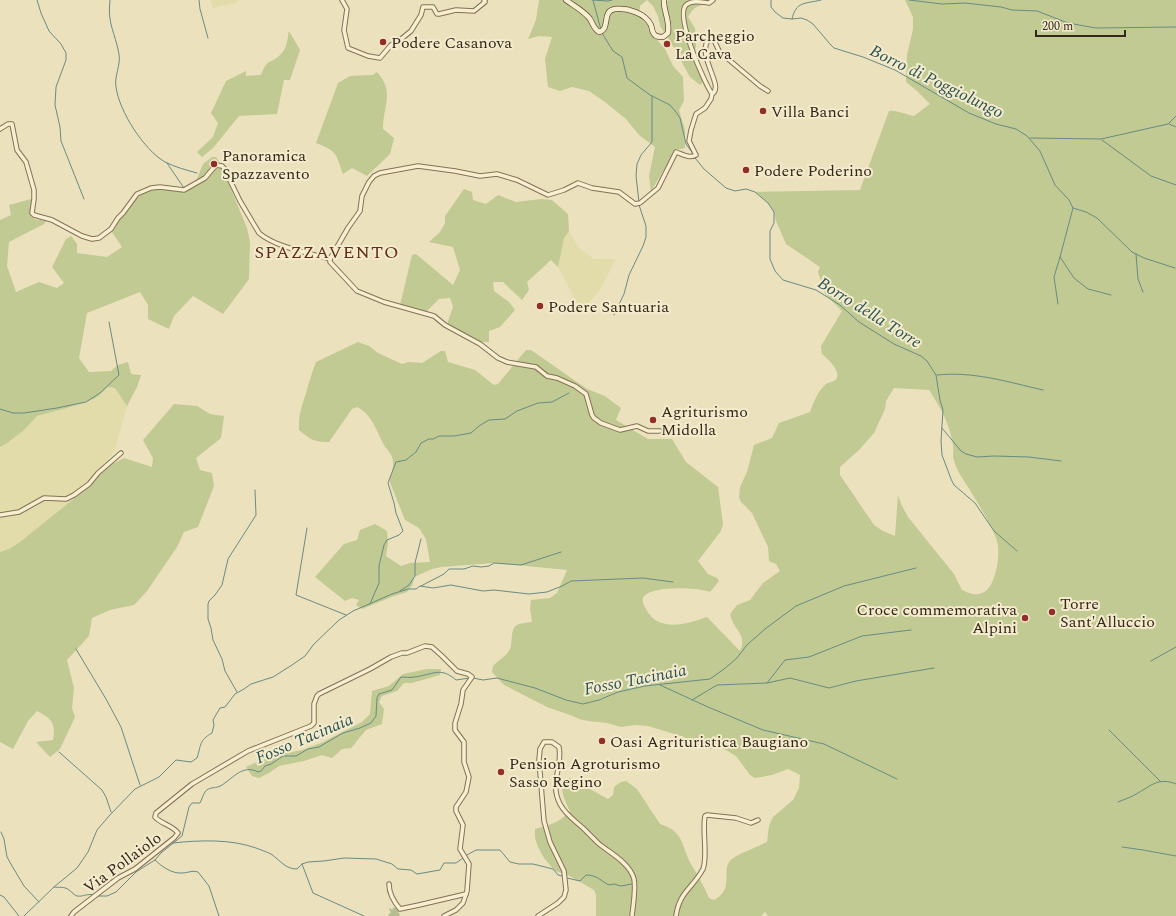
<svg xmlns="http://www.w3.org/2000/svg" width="1176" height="916" font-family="Spectral,serif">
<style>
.farmland{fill:#e2dcab}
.green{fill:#c0ca92;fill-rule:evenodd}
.cemetery{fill:#b6be91}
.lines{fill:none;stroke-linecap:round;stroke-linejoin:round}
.stream{stroke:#698b84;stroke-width:1}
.street-casing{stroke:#847157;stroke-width:5.5}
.secondary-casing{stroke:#65523a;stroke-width:6}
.street{stroke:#f8eed0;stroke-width:3.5}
.secondary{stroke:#f8eed0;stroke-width:4.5}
.poi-dot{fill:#922d28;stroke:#f4ebcc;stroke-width:1.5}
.labels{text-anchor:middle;stroke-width:4;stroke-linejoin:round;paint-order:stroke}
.poi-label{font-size:16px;fill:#33281b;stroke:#f4ebcc;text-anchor:start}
.street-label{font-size:16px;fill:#33281b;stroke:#f4ebcc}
.water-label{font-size:17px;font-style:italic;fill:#2b5353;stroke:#f4ebcc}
.quarter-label{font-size:18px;letter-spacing:1px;fill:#5f2d1b;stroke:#f4ebcc}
</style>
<rect width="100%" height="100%" fill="#ece1bd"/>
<g class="farmland">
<path d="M211,0H238L236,3L213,8L210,1Z"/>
<path d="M569,231L579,248L594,259H616L600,290L583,309L579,306L558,267L564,238Z"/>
<path d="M108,387L115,388L127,406L115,450L89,484L71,501L20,542L9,549L0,552V447L7,443L23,431L37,416L67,408L96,398Z"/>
</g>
<g class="green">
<path d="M539,0H663L665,2L669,0H711L708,4C697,5 693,8 688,17L695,28L696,46L694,56L703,82L700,85L690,77L670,41L660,26L658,16L653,6L647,0L640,6L639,16L648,25L649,31L665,49L673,66L683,77L684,101L679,110L685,130V148L676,150L651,191L649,176L655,147L639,135L626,119L605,102L589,91L572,87L560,91L548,87L545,59L552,37L539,36L528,39L536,20Z"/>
<path d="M905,0H1176V916H768L765,912L761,916H596V895L594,890L568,875L555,871L544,858L538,847L535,838V829C550,825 559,823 570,811C565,801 559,790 564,779L570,778L608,799L613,795L614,787L621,782L626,781L637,789L660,824C685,832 681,846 691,864C698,876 704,886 709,898L714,900C736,889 719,869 732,859C738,854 759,846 767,842L769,826L773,817L793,800L799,788L800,775L788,769L772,775L755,778L750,775L736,756L726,750L718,747L711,749L699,747L684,737L648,726L635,725L621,727L607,723L588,721L579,719L573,716L547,707L504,685L492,672L493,666C497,661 505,657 509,651C514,643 509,630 517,625C520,623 527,623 532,622L530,609L531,600L550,598L557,593L567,570L494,563L441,567L432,569L414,577L413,584L407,592L394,596L362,609L356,605L359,600L352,598L345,601L315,577L344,544L357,540L360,530L375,524L387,531L388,543L386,556L401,566L410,563L430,562L426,539L419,528L405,520L389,480C391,474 394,469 393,462C393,455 388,451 384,445C377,432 372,414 357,407L352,409L329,442C314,442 311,440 299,430C298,416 302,406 306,393C309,382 312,372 316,362L358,342L369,346L378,353L402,364L409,362L422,363L441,351H445L448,362L475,370L494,385L498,384L526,350H531L587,389L605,396L621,408L616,420L648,439H672L686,462L718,487L723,524L721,531L698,561L708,574L717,578L719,581L710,592C698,587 649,585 643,598C642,602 644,606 646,609C658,633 687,624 707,617L740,651C748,634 733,630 730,614L737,605L750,600L763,583L780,571L776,564L769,561L768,547L752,513L741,502L739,497L740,487L747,472L754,445L772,438L779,423L810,412C813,403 818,391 825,385C827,382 831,383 834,381C845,374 827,358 822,354L821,346L842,311L825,294L818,272L820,267L786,244L776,221L774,212L768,203L755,192L860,190L889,111C898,110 906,115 914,116L930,104L917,91L906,82L907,55L913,29V17ZM894,388L929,390C940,407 950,424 953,445C954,450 952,456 954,460C956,470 963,479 968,487C977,502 992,525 997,541C1001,553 996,589 982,593C975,596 968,593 962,590L954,574L908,517L901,504L898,495L895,536L883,531L874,525L840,475V467L859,450L874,433L885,409L886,401Z"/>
<path d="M289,31L300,50L290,80H284L277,114L239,116L213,148L202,157L197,152L213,137L218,123L211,113L226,81L246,71V76L261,75C268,57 270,65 280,55C287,49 287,40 289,31Z"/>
<path d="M377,72C395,92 383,106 383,129L394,138L390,154L367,176L352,168L343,174C335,152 338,152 316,143L338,83L350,76L373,75Z"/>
<path d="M212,157H216L220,163L247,228L250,242L249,279L223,314L193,296L174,316L169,329L148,319V305L140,292L87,313L79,358L89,372L111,371L118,365L128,362L131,374L141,375L137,387L127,406L115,388L108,387L96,398L67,408L37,416L23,431L7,443L0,447V220L11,215L9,205L31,199L30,215L34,219L46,221L44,224L9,242L7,266L16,292L39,282L57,288L64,283L52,267L66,239L71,236L77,244V253L107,257L122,247L112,232C121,217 134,193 153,190C164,188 175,191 185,193L194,186L203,164Z"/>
<path d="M464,189L472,192L473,200L486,204L498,195L516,202L541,199L552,200L568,214L569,231L564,238L558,267L551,260L527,282L529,290L522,300L503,282H493L494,291L509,302L515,310L500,327L489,331V342H481L447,324L453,307L450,298L439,299L426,312L400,305L412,255L416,254L453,285L460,270L453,247L429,242L440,232L445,223V216Z"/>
<path d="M174,404L197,406L210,414L224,416L221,438L196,458L200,470L212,473L214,486L198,527L184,532L177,547L147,591L134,605L110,610L92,618L89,636L67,660L74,688L72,708L75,717L60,749L50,757L36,742L53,740C56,723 52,719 37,711L28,721L13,749L0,742V552L9,549L20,542L71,501L110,465L124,458L152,467L153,458L143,440Z"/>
<path d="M427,669H441L440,675L412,683H404L397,691L382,696L379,702L384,709L382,724L366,730L351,748L342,749L332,758L322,755L304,761L279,766L269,773L259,778L252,776L246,767L277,753H287L302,750L321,743L362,722L370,714L372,691L389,686L403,674Z"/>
</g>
<path class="cemetery" d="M394,907L400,911L398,913L400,914L399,916H389L388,915L391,912L389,910L390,908L392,910Z"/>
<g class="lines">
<g class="stream">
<path d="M37,0L41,13L49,31L61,44L66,53V60L56,87L55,105L60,127L61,141L84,199"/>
<path d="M110,0C107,24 115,32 119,54C121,65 114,76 116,87C119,111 144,150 165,162C175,167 186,170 197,173"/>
<path d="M199,0L200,9L208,38"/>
<path d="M592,0L608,1L612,0"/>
<path d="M593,0L601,30"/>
<path d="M771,0V7L775,12L783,18L792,19L801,18L807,20L813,24L830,44L834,48L863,57L895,70L969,113L996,124L1016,129L1027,136L1040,151L1055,185L1069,200L1073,208L1086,212L1097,218L1132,252L1144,258L1175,268"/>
<path d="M909,0L942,4L965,3L1001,7L1012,10L1037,11L1068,23L1096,28L1176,27"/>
<path d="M792,19C796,1 805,4 821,0"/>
<path d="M602,33L613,51L622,57L627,78L650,95L670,105L676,112L680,118L686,144L694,155"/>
<path d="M1169,124L1176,127"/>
<path d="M1030,138L1101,139L1168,124L1176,116"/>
<path d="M1102,140L1151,176L1176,185"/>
<path d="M695,158L704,169L726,188L735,191L746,189L755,192L768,203L774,212V223L770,231V259L775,271L783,280L816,290L840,305L859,322L894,344L921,356L927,361L936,375L940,400L943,410L941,441L942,455L951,479L954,485L975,503L994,531L1017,551"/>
<path d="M167,163L184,188"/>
<path d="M639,202L636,176L637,164L641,155L652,142V96"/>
<path d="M1073,208L1060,257L1074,278L1088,289L1111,295"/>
<path d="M1136,254L1138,279L1143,292"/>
<path d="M1058,304L1054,277L1060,257"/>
<path d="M614,315L624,294L629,275L643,246L646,237V226L639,205"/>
<path d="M937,375C973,371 1008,382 1043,390"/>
<path d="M0,409L13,413H24L57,408L86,402L100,393L119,375L109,322"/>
<path d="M942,428L961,451L966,454L977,457L994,456L1029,457L1061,461"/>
<path d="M307,528L296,595L346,615"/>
<path d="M421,586L444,574L449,569H464L473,566L481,567L489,566L494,563L521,565L561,552"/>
<path d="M400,591L409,585L415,576V563L421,539"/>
<path d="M370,604L379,583V566L384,545L387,540L399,535L403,531L396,513L394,503L388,483L396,462L406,460L416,452L421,443L429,439H433L439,436H454L471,433L479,426L489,420L505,419L517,411L538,403L552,402L569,393"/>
<path d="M76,649L106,699L121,727L140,785"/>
<path d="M1151,661L1176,647"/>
<path d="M473,678L483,680L497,678L535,688L566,700L583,704L599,700L618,692L645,686L710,679L724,669L736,659L747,645L765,629L796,606L844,586L916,568"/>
<path d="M767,683L785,660L809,657L862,636L911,630"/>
<path d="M660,685L708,707L763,730L824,744L897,779"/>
<path d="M237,692L225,671L222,659L213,640L211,628L208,619V604L209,601L215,595L222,585L228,559L256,515L255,490"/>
<path d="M692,700L717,685L767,683L790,678L829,688L856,681L934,668"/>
<path d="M1109,730L1161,782"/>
<path d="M59,752L102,790L106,797L111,812"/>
<path d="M1118,802C1125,799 1132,797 1138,793C1152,785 1159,777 1176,784"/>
<path d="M1,832L4,839L7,857L12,866L24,886L39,902"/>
<path d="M173,843C200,840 231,839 256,848C261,850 267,852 271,854C280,860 285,869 297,869L302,864L308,862L324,861L344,858L376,859L392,864L398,869L411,870L417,874L440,870L444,863H456L463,858"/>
<path d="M1122,847L1143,850L1176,856"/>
<path d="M467,855L476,850H500L510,862L519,864H533L553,869L558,875L562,876"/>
<path d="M155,860C161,866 172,874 182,873C188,873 192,870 198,872L209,886L219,916"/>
<path d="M302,864L313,893L364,916"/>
<path d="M567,878L580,881L586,875C597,875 601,881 609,885L614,884L621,886L632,884"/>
<path d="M54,887C59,888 64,886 69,890C72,892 74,895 77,896C83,897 88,893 94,895"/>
<path d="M0,895L4,897L19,916"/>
<path d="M97,896H107L116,892L136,872L155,860L161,853L182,836L189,807L192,803H200C202,799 203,795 205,792C209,786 217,789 222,785C233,778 243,764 258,772L261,771L265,766L271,764L283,756H296L308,749L319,747L343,733L360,728L371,723L376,716L377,698L379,694L392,690L401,677C405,677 410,678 414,677C433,675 440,666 456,680L470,678"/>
<path d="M24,916L54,887L77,868L88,852L97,830L109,816L135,789L159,777L176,760L191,762L197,758C201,746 199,740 212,733L214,725L213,720L220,708L225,707L235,694L244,689L251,684L273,677L292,665L305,656L314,644L339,620L353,611L392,594L408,589H416L420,586L433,588L451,585L483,591L494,590L529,594L547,592L562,586L571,581L643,578L673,582"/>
</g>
<defs>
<g id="street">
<path d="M342,0L347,9L344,30L348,48L368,56L380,58L391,45L400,40L411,31L421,15L423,7H433L437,14H439L456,10L474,11L485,2L484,1L485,0"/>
<path d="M712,94C725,87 697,57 708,40H714L719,51L728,59L760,86L768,91"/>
<path d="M0,129L8,124H12L17,150L26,162L34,190V199L32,213L34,215L52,220L82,236L92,239L99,238L111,229L118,218L123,213L137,194L151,188L160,187L184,190L205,178L216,165L222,166L224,168L240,201L259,233C275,247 309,253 330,259"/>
<path d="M660,431H648L637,426L620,430L601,423L594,418L592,415L586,394L575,386L557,378L547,376L536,367L507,362L498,358L480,344L445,325L434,316L384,302L357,291L330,262V259L348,228L360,211L362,196L369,182L374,176L380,173L418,166L455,171L480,176L497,174L517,180L548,195L564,190L578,183L592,188L619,192L635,204L640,203L658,188L676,152C682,154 689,159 696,155L689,141L691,130L696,114L705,108L711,99L712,94C704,82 675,16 686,5C692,0 701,2 709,3L713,0"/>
<path d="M0,515L19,512L44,498L66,499L74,495L89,484L98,473L121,453"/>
<path d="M389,884C389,893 394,902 400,909L419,905L466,894"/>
<path d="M71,916L74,912L118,878L135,869L174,838L178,833C172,825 161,824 155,817L156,813L192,784L248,751L311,726L314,723V704L317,696L319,694L370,669L391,657L402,653H407L425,646L432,647L442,656L457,671L468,674L472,677L463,690L461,704L455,723V730L464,742V762L469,777L466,792L456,807V811L463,825L460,849L469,864L467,891L463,903L456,910L444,916"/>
<path d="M538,916L558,903L564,897L566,890L564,871L550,842L544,821L539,760L540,749L544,742H552L559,747C563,767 549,783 560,804C565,814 575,821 583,828C588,833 593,838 598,843C610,853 630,863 634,879C636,889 633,906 632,916"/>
<path d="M676,916C679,892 693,888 703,869C708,856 702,831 705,816L707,815L736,818L751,823L758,820"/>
</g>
<path id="secondary" d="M566,0C574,6 584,11 590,19C593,24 594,29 599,32C611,29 601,11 615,9C628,8 645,13 651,25C652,28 652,32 654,34C656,37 659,37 663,37L668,33C670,20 663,10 664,0"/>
</defs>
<use href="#street" class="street-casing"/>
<use href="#secondary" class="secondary-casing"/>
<use href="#street" class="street"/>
<use href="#secondary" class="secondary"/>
</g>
<g class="poi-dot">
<circle cx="383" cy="42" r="4"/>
<circle cx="667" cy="44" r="4"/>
<circle cx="763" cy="111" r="4"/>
<circle cx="214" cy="164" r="4"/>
<circle cx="746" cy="170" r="4"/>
<circle cx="540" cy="306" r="4"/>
<circle cx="653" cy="420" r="4"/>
<circle cx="1052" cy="612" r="4"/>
<circle cx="1025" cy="618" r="4"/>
<circle cx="602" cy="741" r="4"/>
<circle cx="501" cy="772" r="4"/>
</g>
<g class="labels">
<g class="poi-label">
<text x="675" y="41">Parcheggio<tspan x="675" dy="18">La Cava</tspan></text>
<text x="391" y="48">Podere Casanova</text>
<text x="771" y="117">Villa Banci</text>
<text x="222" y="161">Panoramica<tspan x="222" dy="18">Spazzavento</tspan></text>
<text x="754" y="176">Podere Poderino</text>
<text x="548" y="312">Podere Santuaria</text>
<text x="661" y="417">Agriturismo<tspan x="661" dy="18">Midolla</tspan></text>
<text x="1060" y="609">Torre<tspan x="1060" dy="18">Sant'Alluccio</tspan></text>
<text x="1017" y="615" text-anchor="end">Croce commemorativa<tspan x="1017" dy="18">Alpini</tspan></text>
<text x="610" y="747">Oasi Agrituristica Baugiano</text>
<text x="509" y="769">Pension Agroturismo<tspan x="509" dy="18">Sasso Regino</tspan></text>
</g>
<g class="street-label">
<text transform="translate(122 862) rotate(-36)" y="6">Via Pollaiolo</text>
</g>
<g class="water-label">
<text transform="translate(937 81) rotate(26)" y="6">Borro di Poggiolungo</text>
<text transform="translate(870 312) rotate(32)" y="6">Borro della Torre</text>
<text transform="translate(635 679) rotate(-11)" y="6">Fosso Tacinaia</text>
<text transform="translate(304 738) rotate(-23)" y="6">Fosso Tacinaia</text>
</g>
<g class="quarter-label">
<text x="327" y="258">SPAZZAVENTO</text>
</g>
</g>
<path d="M1036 30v6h89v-6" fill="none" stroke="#33281b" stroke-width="2"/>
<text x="1042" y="30" font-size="12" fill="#33281b" stroke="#f4ebcc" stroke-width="3" paint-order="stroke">200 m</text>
</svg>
